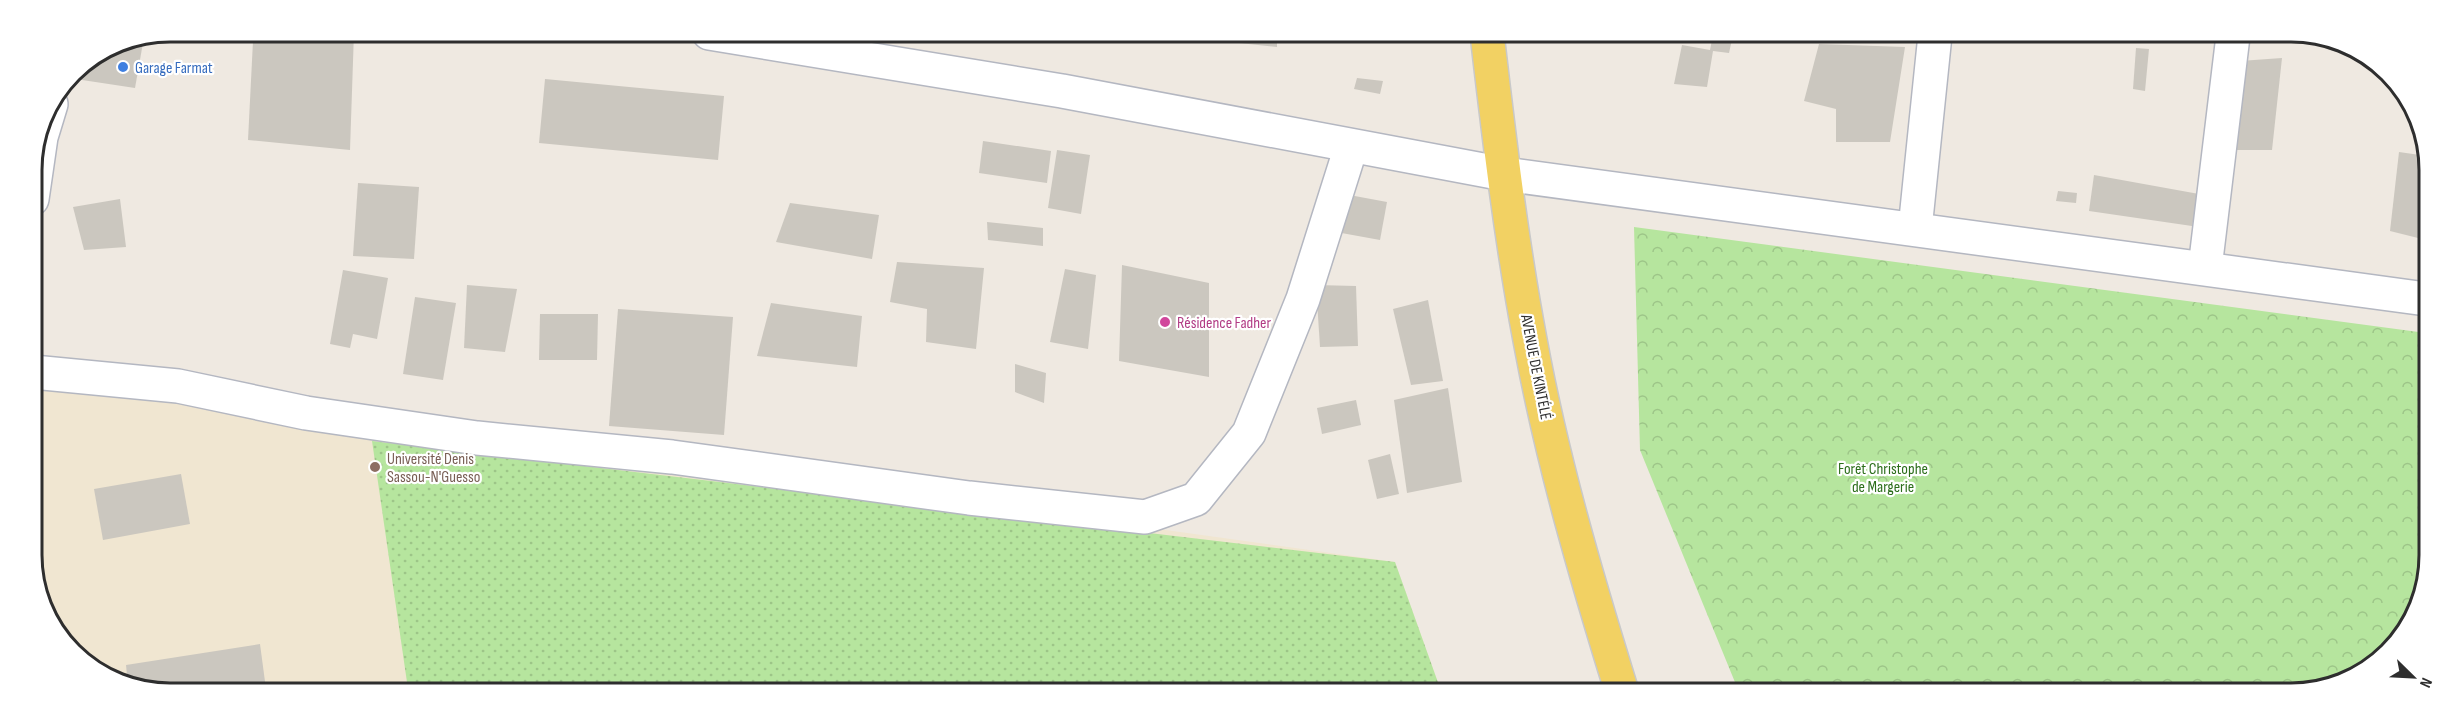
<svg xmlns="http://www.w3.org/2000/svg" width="2461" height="725" font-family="'Sofia Sans Condensed',sans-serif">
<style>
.education{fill:#f0e6d1}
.grass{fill:url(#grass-dots)}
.forest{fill:url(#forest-crowns)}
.building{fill:#cbc7bf}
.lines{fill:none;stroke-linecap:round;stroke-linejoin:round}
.street-casing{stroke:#b4b7c1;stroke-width:36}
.primary-casing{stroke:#c9c9c9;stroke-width:36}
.street{stroke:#fff;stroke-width:33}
.primary{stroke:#f2d163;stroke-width:33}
.shop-dot{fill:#3f7fe0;stroke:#fff;stroke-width:2}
.hotel-dot{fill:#d1479c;stroke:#fff;stroke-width:2}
.education-dot{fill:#8d6e63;stroke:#fff;stroke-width:2}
.labels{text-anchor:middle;stroke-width:4.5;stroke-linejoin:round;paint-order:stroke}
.shop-label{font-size:16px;fill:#366cbe;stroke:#fff;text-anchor:start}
.hotel-label{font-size:16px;fill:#b23c85;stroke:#fff;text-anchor:start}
.street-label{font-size:16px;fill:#2e2e2e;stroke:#fff}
.education-label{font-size:16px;fill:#785e54;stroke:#fff;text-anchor:start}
.park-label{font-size:16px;fill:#2c6e1b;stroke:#fff}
.rim{fill:none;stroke:#2e2e2e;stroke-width:3}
</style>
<defs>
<pattern id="grass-dots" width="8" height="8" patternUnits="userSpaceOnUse" patternTransform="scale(1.5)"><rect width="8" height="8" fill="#b6e59e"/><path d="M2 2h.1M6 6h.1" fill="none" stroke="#9dc588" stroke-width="1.8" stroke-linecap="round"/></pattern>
<pattern id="forest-crowns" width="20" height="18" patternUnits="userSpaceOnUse" patternTransform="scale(1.5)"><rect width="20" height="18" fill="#b6e59e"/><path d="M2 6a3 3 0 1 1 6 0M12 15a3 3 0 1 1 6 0" fill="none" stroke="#9dc588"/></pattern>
</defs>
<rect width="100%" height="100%" fill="#efe9e1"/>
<path class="education" d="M33,372L1395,562L1441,691L135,689L72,653L34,582Z"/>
<path class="grass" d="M372,441L1395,562L1441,691L408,689Z"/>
<path class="forest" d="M1634,227L2426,333L2425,590L2376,665L2300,693L1739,692L1640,450Z"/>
<g class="building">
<path d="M256,32H354L350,150L248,140L253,41Z"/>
<path d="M1241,34H1277V47L1239,43Z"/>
<path d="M1713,35H1733L1729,53L1713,51L1707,87L1674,84L1682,45L1710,50Z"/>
<path d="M144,37L135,88L69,78L72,72L117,42Z"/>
<path d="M1819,44L1905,47L1890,142H1836V109L1804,101Z"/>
<path d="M2136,48L2149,49L2145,91L2133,89Z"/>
<path d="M2282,58L2272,150H2232L2240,61Z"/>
<path d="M1357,78L1383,81L1380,94L1354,89Z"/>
<path d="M545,79L724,96L718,160L539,143Z"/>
<path d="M983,141L1051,151L1047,183L979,173Z"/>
<path d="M1057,150L1090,155L1081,214L1048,208Z"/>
<path d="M2399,152L2427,156L2426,240L2390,231Z"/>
<path d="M2094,175L2199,194L2192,226L2089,211Z"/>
<path d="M358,183L419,187L414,259L353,256Z"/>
<path d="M2058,191L2077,193L2076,203L2056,201Z"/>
<path d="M1344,194L1387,202L1380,240L1336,232Z"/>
<path d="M120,199L126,247L84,250L73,207Z"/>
<path d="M790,203L879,215L872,259L776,242Z"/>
<path d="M987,222L1043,228V246L988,240Z"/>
<path d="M897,262L984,268L976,349L926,342L927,309L890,302Z"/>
<path d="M1122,265L1209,283V377L1119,361Z"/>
<path d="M1065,269L1096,275L1088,349L1050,342Z"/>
<path d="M343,270L388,278L377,339L353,334L350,348L330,344Z"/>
<path d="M467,285L517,289L505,352L464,348Z"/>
<path d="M1316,285L1356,286L1358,346L1320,347Z"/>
<path d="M415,297L456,303L443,380L403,374Z"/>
<path d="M1428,300L1443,381L1411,385L1393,309Z"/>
<path d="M771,303L862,316L857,367L757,356Z"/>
<path d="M618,309L733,317L724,435L609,426Z"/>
<path d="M540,314H598L597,360H539Z"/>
<path d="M1015,364L1046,373L1044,403L1015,392Z"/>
<path d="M1448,388L1462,482L1407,493L1394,400Z"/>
<path d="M1356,400L1361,425L1322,434L1317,408Z"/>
<path d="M1390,454L1399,494L1377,499L1368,460Z"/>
<path d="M181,474L190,524L103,540L94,489Z"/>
<path d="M260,644L266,689H135L128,685L126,665Z"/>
</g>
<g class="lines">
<defs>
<g id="street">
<path d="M709,33L1062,91L1504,174L2426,299"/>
<path d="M32,199L41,137L51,104"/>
<path d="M1915,229L1935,35"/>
<path d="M2205,268L2233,36"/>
<path d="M33,372L178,386L306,413L477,438L672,457L969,498L1145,517L1196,499L1249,433L1303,299L1351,147"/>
</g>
<path id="primary" d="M1487,34C1499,137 1511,239 1530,340C1552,460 1586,576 1622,692"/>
</defs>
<use href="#street" class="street-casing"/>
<use href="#primary" class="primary-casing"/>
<use href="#street" class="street"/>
<use href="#primary" class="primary"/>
</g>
<circle class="shop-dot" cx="123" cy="67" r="6"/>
<circle class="hotel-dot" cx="1165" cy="322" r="6"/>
<circle class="education-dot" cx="375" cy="467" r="6"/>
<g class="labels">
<g class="shop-label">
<text x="135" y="73">Garage Farmat</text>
</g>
<g class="hotel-label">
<text x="1177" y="328">Résidence Fadher</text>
</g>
<g class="street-label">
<text transform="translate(1537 367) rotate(79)" y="6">AVENUE DE KINTÉLÉ</text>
</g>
<g class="education-label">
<text x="387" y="464">Université Denis<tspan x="387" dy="18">Sassou-N'Guesso</tspan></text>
</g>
<g class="park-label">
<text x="1883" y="474">Forêt Christophe<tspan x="1883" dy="18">de Margerie</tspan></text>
</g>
</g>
<path d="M0 0H2461V725H0ZM170 42H2291A128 128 0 0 1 2419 170V555A128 128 0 0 1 2291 683H170A128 128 0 0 1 42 555V170A128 128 0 0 1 170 42Z" fill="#fff" fill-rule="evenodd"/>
<path class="rim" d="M170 42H2291A128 128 0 0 1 2419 170V555A128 128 0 0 1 2291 683H170A128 128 0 0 1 42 555V170A128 128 0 0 1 170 42Z"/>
<g transform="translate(2413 677) rotate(114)" stroke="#ffffff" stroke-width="4.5" paint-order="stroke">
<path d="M0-4.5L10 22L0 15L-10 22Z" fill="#2e2e2e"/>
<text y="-9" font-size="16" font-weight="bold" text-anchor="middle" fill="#2e2e2e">N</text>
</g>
</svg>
